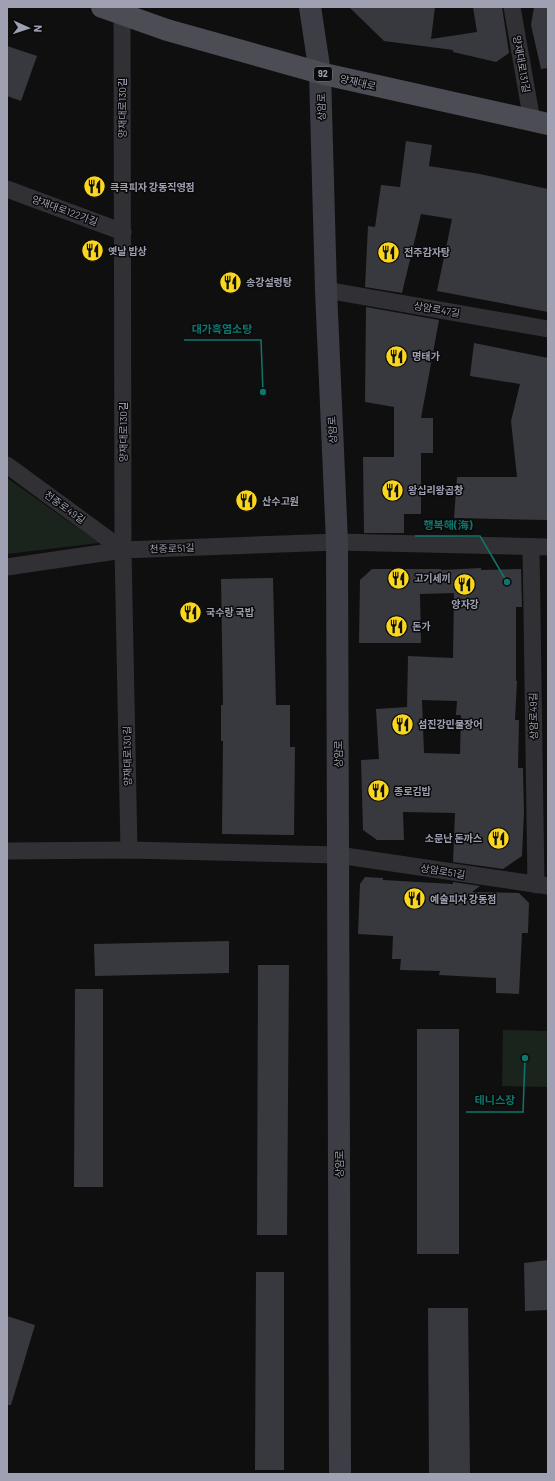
<svg xmlns="http://www.w3.org/2000/svg" width="555" height="1481" font-family="Barlow,'Noto Sans KR',sans-serif">
<style>
.green{fill:#1b231d}
.building{fill:#38393e;fill-rule:evenodd}
.lines{fill:none;stroke-linecap:round;stroke-linejoin:round}
.street{stroke:#303035;stroke-width:17}
.secondary{stroke:#3d3e45;stroke-width:22}
.primary{stroke:#4b4c54;stroke-width:22}
.labels{text-anchor:middle;stroke-width:3;stroke-linejoin:round;paint-order:stroke}
.shield{fill:#0a0a0b;stroke:#727480;stroke-width:1}
.shield-label{font-size:9px;font-weight:bold;fill:#9fa1b2}
.street-label{font-size:10px;fill:#9fa1b2;stroke:#0a0a0b}
.poi-label{font-size:10px;font-weight:bold;fill:#9fa1b2;stroke:#0a0a0b;text-anchor:start}
.leader{fill:none;stroke:#0f766e;stroke-width:1.5}
.callout-dot{fill:#0f766e;stroke:#0a0a0b;stroke-width:1.5}
.callout-label{font-size:11px;text-anchor:middle;font-weight:bold;fill:#0f766e;stroke:#0a0a0b;stroke-width:3;stroke-linejoin:round;paint-order:stroke}
</style>
<rect width="100%" height="100%" fill="#0f0f10"/>
<g class="green">
<path d="M7,478L99,543L7,554Z"/>
<path d="M503,1030L548,1031V1087L502,1086Z"/>
</g>
<g class="building">
<path d="M349,7H435L431,39L477,32L473,7H502L509,53L496,62L453,52V50L384,41Z"/>
<path d="M534,7H548V68L541,69L531,25Z"/>
<path d="M7,46L37,56L21,101L7,96Z"/>
<path d="M406,141L432,145L429,166L480,174L548,189V312L437,291L452,219L421,214L402,293L365,287L368,226L375,227L381,185L400,187Z"/>
<path d="M366,307L439,320L421,418H433V453H421V514H404V533H364L363,457H394V407L365,402Z"/>
<path d="M474,343L548,358V520L454,518L457,477H517L511,421L520,384L470,376Z"/>
<path d="M481,568V570L521,569L522,607H516V681H517L515,720H519L518,768H523L524,812L522,856L503,869L453,862L455,813L403,812L404,840H377L363,830L361,760L379,759L376,709L407,707L408,656L453,658L454,593L420,594L421,643H359L360,580L372,569H441V570ZM422,700L457,701L456,715H461L460,754L424,753Z"/>
<path d="M273,578L276,705H290V747H295L294,835L222,834L223,741H221V705H223L221,579Z"/>
<path d="M365,877L383,878V880L453,884V882L480,886L472,892L519,893L529,903L528,933H522L519,994L496,993V978L439,975L440,971L400,970L401,959H392L393,936L358,934L360,884Z"/>
<path d="M229,941V973L95,976L94,944Z"/>
<path d="M258,965H289L287,1235H257Z"/>
<path d="M75,989H103V1187H74Z"/>
<rect x="417" y="1029" width="42" height="225"/>
<path d="M548,1260V1310L525,1311L524,1263Z"/>
<path d="M256,1272H284V1470H255Z"/>
<path d="M428,1308H468L470,1474H429Z"/>
<path d="M7,1316L35,1325L11,1405H7Z"/>
</g>
<g class="lines">
<g class="street">
<path d="M512,7L532,121"/>
<path d="M122,14L123,550L129,850"/>
<path d="M7,189L123,232"/>
<path d="M326,290L548,329"/>
<path d="M7,465L123,550"/>
<path d="M531,547L536,885"/>
<path d="M7,567L123,550L337,542L548,547"/>
<path d="M7,851L129,850L338,855L548,886"/>
</g>
<path class="secondary" d="M310,7L320,73L326,290L337,542L340,1474"/>
<path class="primary" d="M102,7L167,30L324,74L548,124"/>
</g>
<defs>
<symbol id="restaurant-disc" viewBox="-11 -11 22 22"><circle r="9.5" fill="#fbd71c" stroke="#0a0a0b"/><path d="M-5-6h1v4h1v-4h1v4h1v-4h1v5L-1.5 .5V6h-2V.5L-5-1ZM5-6V6H3V1.5H1.5Q1.5-4 5-6Z" fill="#111"/></symbol>
</defs>
<g fill-rule="evenodd">
<use href="#restaurant-disc" x="82" y="174" width="25" height="25"/>
<use href="#restaurant-disc" x="80" y="238" width="25" height="25"/>
<use href="#restaurant-disc" x="376" y="240" width="25" height="25"/>
<use href="#restaurant-disc" x="218" y="270" width="25" height="25"/>
<use href="#restaurant-disc" x="384" y="344" width="25" height="25"/>
<use href="#restaurant-disc" x="380" y="478" width="25" height="25"/>
<use href="#restaurant-disc" x="234" y="488" width="25" height="25"/>
<use href="#restaurant-disc" x="386" y="566" width="25" height="25"/>
<use href="#restaurant-disc" x="452" y="572" width="25" height="25"/>
<use href="#restaurant-disc" x="178" y="600" width="25" height="25"/>
<use href="#restaurant-disc" x="384" y="614" width="25" height="25"/>
<use href="#restaurant-disc" x="390" y="712" width="25" height="25"/>
<use href="#restaurant-disc" x="366" y="778" width="25" height="25"/>
<use href="#restaurant-disc" x="486" y="826" width="25" height="25"/>
<use href="#restaurant-disc" x="402" y="886" width="25" height="25"/>
</g>
<g class="labels">
<rect class="shield" x="314" y="67" width="18" height="14" rx="3"/>
<g class="shield-label">
<text x="323" y="77">92</text>
</g>
<g class="street-label">
<text transform="translate(522 64) rotate(80)" y="4">양재대로131길</text>
<text transform="translate(358 82) rotate(13)" y="4">양재대로</text>
<text transform="translate(321 107) rotate(-91)" y="4">상암로</text>
<text transform="translate(122 108) rotate(-90)" y="4">양재대로130길</text>
<text transform="translate(65 210) rotate(20)" y="4">양재대로122가길</text>
<text transform="translate(437 309) rotate(10)" y="4">상암로47길</text>
<text transform="translate(332 430) rotate(-93)" y="4">상암로</text>
<text transform="translate(123 432) rotate(-90)" y="4">양재대로130길</text>
<text transform="translate(65 507) rotate(36)" y="4">천중로49길</text>
<text transform="translate(172 548) rotate(-2)" y="4">천중로51길</text>
<text transform="translate(533 716) rotate(-91)" y="4">상암로49길</text>
<text transform="translate(338 754) rotate(-90)" y="4">상암로</text>
<text transform="translate(127 756) rotate(-91)" y="4">양재대로130길</text>
<text transform="translate(443 871) rotate(9)" y="4">상암로51길</text>
<text transform="translate(339 1164) rotate(-90)" y="4">상암로</text>
</g>
<g class="poi-label">
<text x="110" y="191">큭큭피자 강동직영점</text>
<text x="108" y="255">옛날 밥상</text>
<text x="404" y="256">전주감자탕</text>
<text x="246" y="286">송강설렁탕</text>
<text x="412" y="360">명태가</text>
<text x="408" y="494">왕십리왕곱창</text>
<text x="262" y="505">산수고원</text>
<text x="414" y="582">고기세끼</text>
<text x="465" y="608" text-anchor="middle">양자강</text>
<text x="206" y="616">국수랑 국밥</text>
<text x="412" y="630">돈가</text>
<text x="418" y="728">섬진강민물장어</text>
<text x="394" y="795">종로김밥</text>
<text x="482" y="842" text-anchor="end">소문난 돈까스</text>
<text x="430" y="903">예술피자 강동점</text>
</g>
</g>
<path class="leader" d="M263 392L261 340H184M507 582L480 536H415M525 1058L523 1112H466"/>
<g class="callout-dot">
<circle cx="263" cy="392" r="4"/>
<circle cx="507" cy="582" r="4"/>
<circle cx="525" cy="1058" r="4"/>
</g>
<g class="callout-label">
<text x="222" y="333">대가흑염소탕</text>
<text x="448" y="529">행복해(海)</text>
<text x="495" y="1104">테니스장</text>
</g>
<rect width="555" height="1481" fill="none" stroke="#9fa1b2" stroke-width="16"/>
<g transform="translate(28 28) rotate(93)" stroke="#0a0a0b" stroke-width="3" paint-order="stroke">
<path d="M0-3L7 15L0 10L-7 15Z" fill="#9fa1b2"/>
<text y="-6" font-size="11" font-weight="bold" text-anchor="middle" fill="#9fa1b2">N</text>
</g>
</svg>
